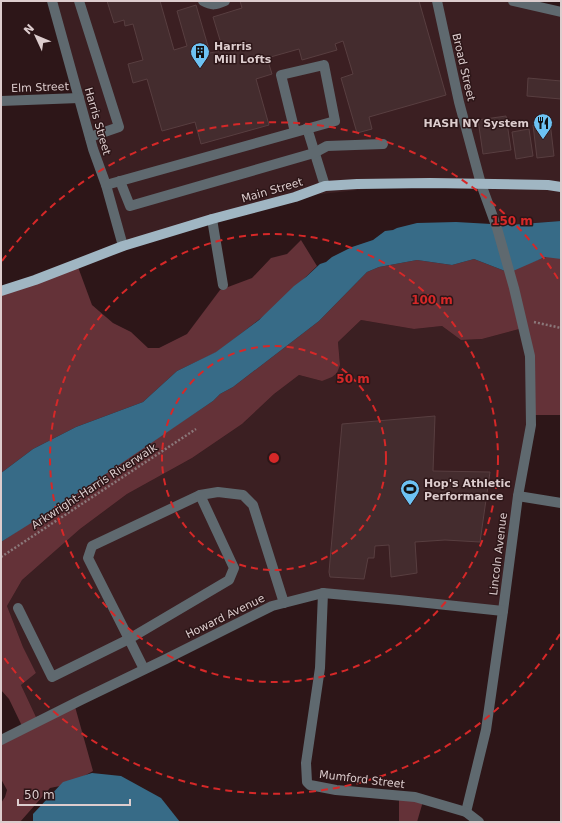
<svg xmlns="http://www.w3.org/2000/svg" width="562" height="823" font-family="'DejaVu Sans',sans-serif">
<style>
.built{fill:#3b1f22}
.forest{fill:#643238}
.water{fill:#376b87}
.building{fill:#442c2e;stroke:#583e40}
.lines{fill:none;stroke-linecap:round;stroke-linejoin:round}
.path{stroke:#8b787a;stroke-width:2.5;stroke-dasharray:2 2;stroke-linecap:butt}
.minor{stroke:#5f696f;stroke-width:10}
.major{stroke:#a0b6c3;stroke-width:10}
.ring{fill:none;stroke:#d62828;stroke-width:2;stroke-dasharray:7 5}
.labels{text-anchor:middle;stroke-width:3;stroke-linejoin:round;paint-order:stroke}
.poi-label{font-size:11px;font-weight:bold;fill:#ddcdce;stroke:#2d1618;text-anchor:start}
.street-label{font-size:11px;fill:#ddcdce;stroke:#2d1618}
.centre{fill:#d62828;stroke:#2d1618;stroke-width:2}
.ring-label{font-size:12px;text-anchor:middle;font-weight:bold;fill:#d62828;stroke:#2d1618;stroke-width:3;stroke-linejoin:round;paint-order:stroke}
</style>
<rect width="100%" height="100%" fill="#2d1618"/>
<g class="built">
<path d="M56,1H515L561,10V221L509,225H495L485,187L429,182L295,197L123,249Z"/>
<path d="M361,320L414,329L442,326L461,340L482,339L523,328L531,401L501,609L319,593L274,603L36,717L21,685L36,673L23,647L7,606L22,580L80,529L127,494L192,458L242,424L274,394L299,375L322,381L340,365L338,342Z"/>
</g>
<g class="forest">
<path d="M301,240L317,266L274,308L217,352L177,371L143,402L76,427L33,449L1,473V289L78,267L92,305L113,323L131,332L148,348H159L187,334L220,290L252,278L271,258L287,254Z"/>
<path d="M549,256L561,258V415H532L523,328L482,339L461,340L442,326L414,329L361,320L338,342L340,365L337,373L332,377L322,381L299,375L274,394L242,424L192,458L127,494L80,529L22,580L7,606L23,647L36,673L21,685L36,717L74,703L93,771L70,784L50,788L20,822H1V803L5,797L7,790L1,779V739L22,726L9,699L1,690V542L213,401L220,394L233,387L319,321L367,272L379,267L417,260L452,265L474,259L505,271Z"/>
<path d="M399,796L424,798L417,822H399Z"/>
</g>
<g class="water">
<path d="M561,221V259L545,257L513,271H505L474,259L452,265L417,260L379,267L367,272L319,321L233,387L220,394L213,401L63,503L1,542V473L33,449L76,427L143,402L177,371L216,352L259,320L294,286L306,277L320,264L326,262L332,257L352,247L373,240L385,231L393,230L397,228L417,223L456,222L509,225Z"/>
<path d="M92,773L121,776L161,798L180,822H33V814L63,782Z"/>
</g>
<g class="building">
<path d="M107,1H160L174,50L187,46L177,11L196,5L210,53L223,50L213,17L242,8L240,1H419L446,95L369,117L372,129L357,133L341,78L353,74L343,41L335,44L337,50L302,60L299,49L267,58L272,74L256,79L269,125L201,144L195,122L162,131L147,79L133,83L128,64L143,60L133,24L125,26L124,20L114,23Z"/>
<path d="M528,78L561,81V99L527,96Z"/>
<path d="M506,116L511,150L483,154L478,120Z"/>
<path d="M550,122L554,156L537,158L533,125Z"/>
<path d="M529,129L533,156L516,159L512,132Z"/>
<path d="M435,416L433,471L490,472L480,542L445,540L415,542L417,573L391,577L389,545L375,546L374,558H368L364,579L330,577L329,572L342,424Z"/>
</g>
<g class="lines">
<g class="path">
<path d="M534,322L561,328"/>
<path d="M1,557L196,429"/>
</g>
<g class="minor">
<path d="M52,1L93,149L106,185L123,246"/>
<path d="M79,1L119,127L90,137"/>
<path d="M203,1C212,6 216,5 225,1"/>
<path d="M437,1L459,102L481,184L497,228L514,288L530,356L531,425L518,496L503,611L486,730L466,812"/>
<path d="M513,1L561,12"/>
<path d="M1,101L79,98"/>
<path d="M307,128L325,186"/>
<path d="M120,181L130,206L314,153L327,146L383,144"/>
<path d="M106,185L335,121L324,65L281,75L295,132"/>
<path d="M212,219L223,285"/>
<path d="M518,496L561,503"/>
<path d="M323,593L320,668L306,763L307,782L310,785L336,790L415,797L466,812L479,822"/>
<path d="M18,608L52,677L129,639L88,558L92,546L200,495L218,492L243,495L253,505L284,603"/>
<path d="M144,669L129,639L229,580L234,568L200,495"/>
<path d="M1,740L81,700L166,659L272,606L323,593L399,600L503,611"/>
</g>
<path class="major" d="M1,291L35,280L123,246L212,219L295,197L325,186L357,184L430,183L548,185L561,187"/>
</g>
<g class="ring">
<circle cx="274" cy="458" r="112"/>
<circle cx="274" cy="458" r="224"/>
<path d="M560 634A336 336 0 0 1 2 655M2 261A336 336 0 0 1 560 282"/>
</g>
<defs>
<symbol id="building-pin" viewBox="-11 -11 22 30"><path d="M0 17L-7.5 6A9.5 9.5 0 1 1 7.5 6Z" fill="#6dc2f3" stroke="#2d1618"/><path d="M-4-6H4V6H1V3H-1V6H-4ZM-2.5-4.3h1.7v1.8h-1.7ZM.8-4.3h1.7v1.8H.8ZM-2.5-1h1.7V.8h-1.7ZM.8-1h1.7V.8H.8Z" fill="#111"/></symbol>
<symbol id="restaurant-pin" viewBox="-11 -11 22 30"><path d="M0 17L-7.5 6A9.5 9.5 0 1 1 7.5 6Z" fill="#6dc2f3" stroke="#2d1618"/><path d="M-5-6h1v4h1v-4h1v4h1v-4h1v5L-1.5 .5V6h-2V.5L-5-1ZM5-6V6H3V1.5H1.5Q1.5-4 5-6Z" fill="#111"/></symbol>
<symbol id="stadium-pin" viewBox="-11 -11 22 30"><path d="M0 17L-7.5 6A9.5 9.5 0 1 1 7.5 6Z" fill="#6dc2f3" stroke="#2d1618"/><path d="M0-5a6.5 5 0 1 0 0 10a6.5 5 0 1 0 0-10ZM-3.5-1.8h7v3.6h-7Z" fill="#111"/></symbol>
</defs>
<g fill-rule="evenodd">
<use href="#building-pin" x="189" y="41" width="22" height="30"/>
<use href="#restaurant-pin" x="532" y="112" width="22" height="30"/>
<use href="#stadium-pin" x="399" y="478" width="22" height="30"/>
</g>
<g class="labels">
<g class="poi-label">
<text x="214" y="50">Harris<tspan x="214" dy="13">Mill Lofts</tspan></text>
<text x="529" y="127" text-anchor="end">HASH NY System</text>
<text x="424" y="487">Hop's Athletic<tspan x="424" dy="13">Performance</tspan></text>
</g>
<g class="street-label">
<text transform="translate(464 67) rotate(77)" y="4">Broad Street</text>
<text transform="translate(40 87) rotate(-2)" y="4">Elm Street</text>
<text transform="translate(98 121) rotate(74)" y="4">Harris Street</text>
<text transform="translate(272 190) rotate(-16)" y="4">Main Street</text>
<text transform="translate(94 486) rotate(-33)" y="4">Arkwright-Harris Riverwalk</text>
<text transform="translate(498 554) rotate(-83)" y="4">Lincoln Avenue</text>
<text transform="translate(225 616) rotate(-26)" y="4">Howard Avenue</text>
<text transform="translate(362 779) rotate(7)" y="4">Mumford Street</text>
</g>
</g>
<circle cx="274" cy="458" r="6" class="centre"/>
<g class="ring-label">
<text x="512" y="225">150 m</text>
<text x="432" y="304">100 m</text>
<text x="353" y="383">50 m</text>
</g>
<rect width="562" height="823" fill="none" stroke="#ddcdce" stroke-width="4"/>
<g transform="translate(36 36) rotate(314)" stroke="#2d1618" stroke-width="3" paint-order="stroke">
<path d="M0-3L7 15L0 10L-7 15Z" fill="#ddcdce"/>
<text y="-6" font-size="11" font-weight="bold" text-anchor="middle" fill="#ddcdce">N</text>
</g>
<path d="M18 799v6h112v-6" fill="none" stroke="#ddcdce" stroke-width="2"/>
<text x="24" y="799" font-size="12" fill="#ddcdce" stroke="#2d1618" stroke-width="3" paint-order="stroke">50 m</text>
</svg>
